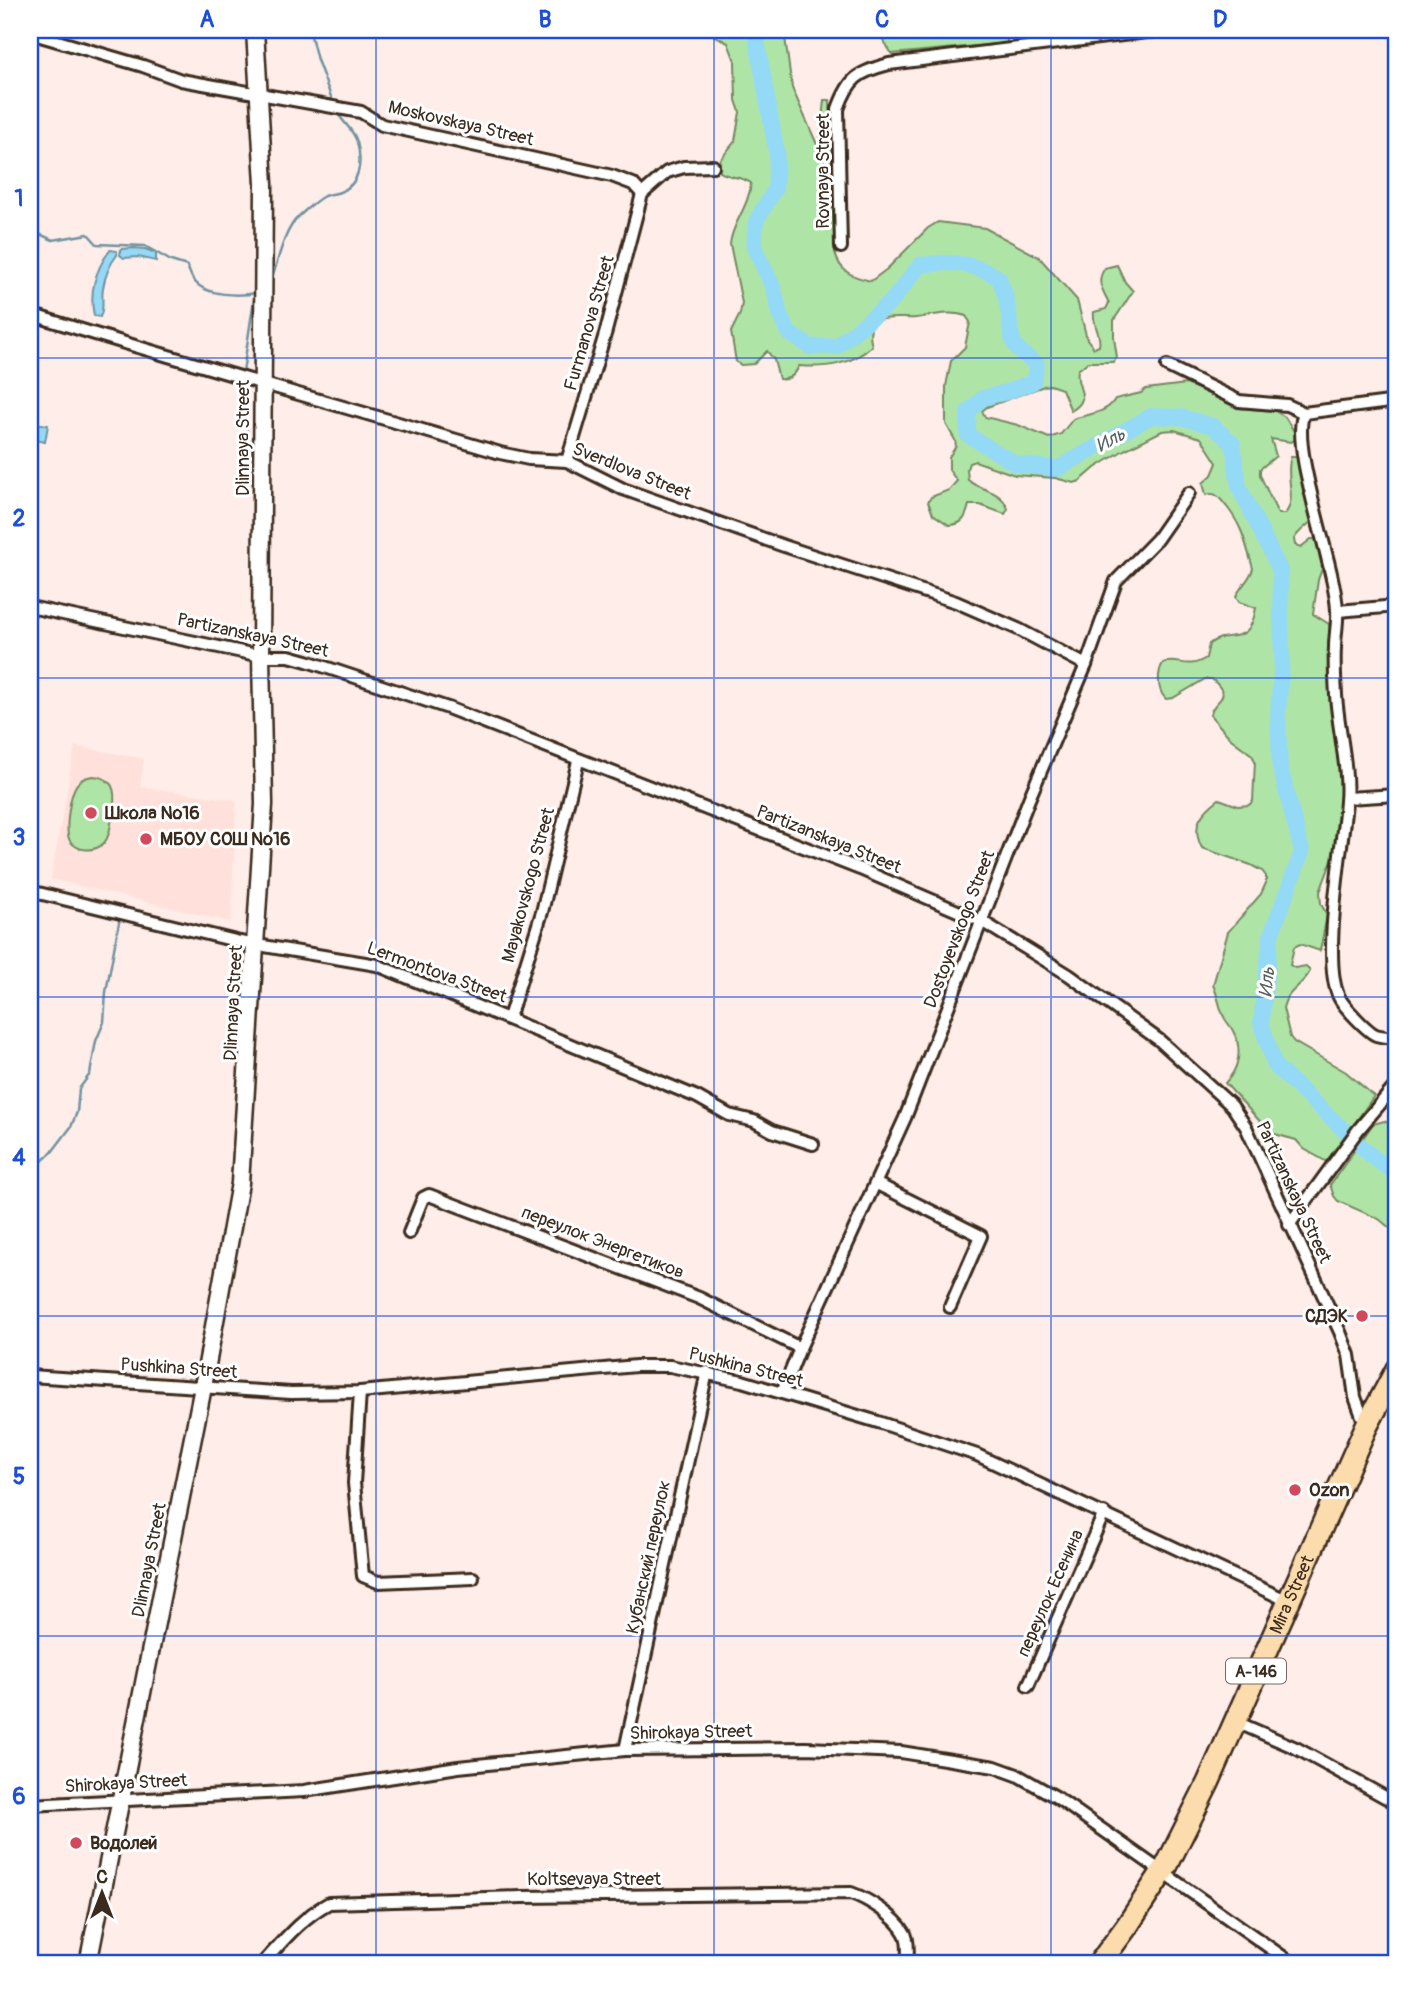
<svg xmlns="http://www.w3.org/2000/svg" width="1427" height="1994" font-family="Pangolin,sans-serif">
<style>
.built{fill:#ffe0da}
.green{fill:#afe4a7;stroke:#758762;stroke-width:2}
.water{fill:#94d9f6;stroke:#7093a0;stroke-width:2}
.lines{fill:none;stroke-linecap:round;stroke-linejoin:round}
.stream{stroke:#7093a0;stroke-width:2.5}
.river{stroke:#94d9f6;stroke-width:16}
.street-casing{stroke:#3b2a1e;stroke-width:16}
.secondary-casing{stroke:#3b2a1e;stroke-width:21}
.highway-casing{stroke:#3b2a1e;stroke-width:26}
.street{stroke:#fff;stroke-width:10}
.secondary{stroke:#fff;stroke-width:16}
.highway{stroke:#fcdcac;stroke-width:21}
.grid{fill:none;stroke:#1d4ed8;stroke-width:2;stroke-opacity:0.55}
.poi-dot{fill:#d1495b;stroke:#fff;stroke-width:2.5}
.labels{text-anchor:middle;stroke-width:6;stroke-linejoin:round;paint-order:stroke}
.shield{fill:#fff;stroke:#766a62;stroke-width:2}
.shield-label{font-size:16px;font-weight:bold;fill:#3b2a1e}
.street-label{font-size:18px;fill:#3b2a1e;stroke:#fff}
.poi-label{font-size:18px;font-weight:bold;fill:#3b2a1e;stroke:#fff;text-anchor:start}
.water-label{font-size:19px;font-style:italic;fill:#565f5f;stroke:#fff}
.neatline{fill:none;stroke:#1d4ed8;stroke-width:2.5}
.grid-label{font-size:23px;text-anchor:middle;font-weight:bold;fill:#1d4ed8}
</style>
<rect width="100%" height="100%" fill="#ffede9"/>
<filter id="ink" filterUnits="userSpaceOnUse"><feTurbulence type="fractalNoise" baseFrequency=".0143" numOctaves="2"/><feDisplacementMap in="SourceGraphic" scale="14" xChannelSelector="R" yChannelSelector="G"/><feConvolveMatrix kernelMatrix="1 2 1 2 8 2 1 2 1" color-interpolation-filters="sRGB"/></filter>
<g filter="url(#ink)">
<path class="built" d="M75,746L144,759L140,787L236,800L231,922L51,879Z"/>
<g class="green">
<path d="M704,30H784L792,88L819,149L824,100H830L835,252C839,272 853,277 871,281L887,269L928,228L938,222L985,228L1039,257L1077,300L1087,339L1094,348L1099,346C1102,335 1092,325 1094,312L1106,309L1109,303C1103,290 1095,282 1105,268L1117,265L1125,282L1133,291L1114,320V338L1117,357L1114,362H1088L1078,370C1074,389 1094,397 1071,411L1062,389L1050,385L1044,386L987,407L982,411L985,417L1018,425L1049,438L1061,434L1073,419C1087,414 1107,414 1115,399L1141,393L1146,389L1186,384L1228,400L1237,408L1275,411L1285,417L1295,433L1296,439L1291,442L1271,439L1276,456L1260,469V475L1278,514H1285C1298,498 1284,476 1291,457H1297L1317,516C1309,525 1300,529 1294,539L1295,545L1301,547L1311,539H1317L1324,563L1318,580L1313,614L1329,624L1342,808L1333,857L1320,892L1321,904L1327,915L1320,951L1300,944L1294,947L1290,965L1295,968L1306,966L1310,971C1304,985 1286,991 1283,1008L1290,1037L1294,1042L1346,1072L1374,1096L1327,1162L1304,1149L1296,1140L1271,1133L1266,1128L1225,1083C1239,1069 1243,1049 1233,1031C1231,1026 1226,1022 1224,1017C1219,1007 1218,995 1213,985L1228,932L1261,894L1266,883V876L1262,871L1251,865L1202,848C1190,825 1202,812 1219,799L1238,806L1249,805L1253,801L1255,761L1252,755L1231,739L1210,715C1214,697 1235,700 1212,679H1205L1173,698L1166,699C1157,691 1157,673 1163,663C1179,658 1188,670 1206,658L1209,644C1230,628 1249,649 1256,608L1239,602L1236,597C1240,586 1251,579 1253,568C1245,543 1244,529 1227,507C1220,499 1217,491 1206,495L1203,483L1212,475L1217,463L1201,438L1174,430L1162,431L1124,450L1095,468L1080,481L1074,483L1055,478L1015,475L975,461L969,463L967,469L968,480C981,491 1002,490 1008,509L1005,514L980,505H969C966,517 963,525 949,525L933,514L928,502L931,497L949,490L957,481L949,470V457L956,446L955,440L946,424V386L951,361L965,347L970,322L966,316C951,310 932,316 916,318C899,320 861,309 872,346C852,365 826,368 799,366C795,375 789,381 779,379L774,360L767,351L754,364L741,365L736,362L731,332L740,314L742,303L730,244C732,223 749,207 751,183C741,176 730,178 720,172V160L735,141L740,112L736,100L735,61L728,43Z"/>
<path d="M877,30H1007V43L892,54Z"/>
<path d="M93,776C118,778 116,797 112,817C111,825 110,836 104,843C95,852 78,852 70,841C64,831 70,791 78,783C82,778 87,777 93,776Z"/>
<path d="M1384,1121L1390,1124L1397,1135V1234L1379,1219L1338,1201L1334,1196L1330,1185L1373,1124Z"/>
</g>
<g class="water">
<path d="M134,248L145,249L156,253V261L138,257L124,258L120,255L121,249Z"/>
<path d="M110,250L117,251V255C110,264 105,276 103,288C101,298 105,307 100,317L94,316C89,292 96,269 110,250Z"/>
<path d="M30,422L48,425L45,442L30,439Z"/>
</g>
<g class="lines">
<g class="stream">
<path d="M315,30L311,36L317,60L333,102"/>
<path d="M30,230L53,240L88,234L97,244L145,246L171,261L187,266C189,270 191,278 195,282C207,296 239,296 257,293"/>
<path d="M270,285C278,263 282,233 299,216C306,210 316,200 324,196C329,194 335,194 340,192C361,184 362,161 357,142C353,128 342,123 337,111"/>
<path d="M243,372L255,293"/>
<path d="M241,407L255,464"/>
<path d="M253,575L254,565"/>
<path d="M253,582L254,609"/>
<path d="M30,1172L52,1152L71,1127L77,1112L79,1089L90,1074L96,1041L104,1022L106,992L120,917"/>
</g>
<path class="river" d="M755,30L777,155L775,189L756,221L754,247L774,289L780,315L790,334L811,347L837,346L891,302L920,265C948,261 974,262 999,278C1002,286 1006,295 1007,304C1014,336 1004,344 1037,364L1033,382L1007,392L983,398L968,412V435L1016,464L1057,469L1151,416L1181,417L1213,426L1233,444L1239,487L1280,570L1282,659L1278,714L1280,767L1302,852L1271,935L1261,1023L1275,1066L1374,1158L1397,1174"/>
<defs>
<g id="street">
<path d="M30,33L143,66L181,80L361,112L382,125L612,176L633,184L642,194L667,172L684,167L713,166"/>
<path d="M841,247L838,109C849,78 858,72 889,64L1163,30"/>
<path d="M30,314C186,363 343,406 500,453L529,459L567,461L623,489L784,546L956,602L1018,629L1086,665"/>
<path d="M1167,366L1239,401L1287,405L1304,413L1397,401"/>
<path d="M1304,413C1289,446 1335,564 1337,610C1338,622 1335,635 1335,647C1334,663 1335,679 1336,695C1338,728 1349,769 1346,801C1343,845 1321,961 1339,997C1343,1006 1368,1032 1376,1035C1382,1037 1391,1037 1397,1038"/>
<path d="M567,461L606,331L642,194"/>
<path d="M30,607L261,656H289L307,661L448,708L860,869L983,922L1069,975L1159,1040L1232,1106L1246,1127L1340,1332L1349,1355L1355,1397L1366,1427"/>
<path d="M1338,611L1397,606"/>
<path d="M1347,798L1397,795"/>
<path d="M30,891L240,942L377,965L697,1097L729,1115L754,1121L772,1131L813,1144"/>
<path d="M509,1018L542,912L578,761"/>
<path d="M877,1184L981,1236L950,1307"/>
<path d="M1289,1225L1358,1130L1397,1084"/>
<path d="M409,1233L423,1198L429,1195L699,1298L800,1348"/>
<path d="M30,1376L291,1393L360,1392L636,1366H670L742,1381L878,1422L977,1455L1288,1601"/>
<path d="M360,1392L354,1483L363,1576L378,1582L473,1578"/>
<path d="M782,1393L800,1348L905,1118L1029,799L1086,665L1116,581L1157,539L1189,493"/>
<path d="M1028,1686L1104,1513"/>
<path d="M1234,1721L1296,1748L1394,1802"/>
<path d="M625,1750L707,1372"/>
<path d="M30,1805L304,1791L458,1767L625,1750L806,1748L901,1752L995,1767L1017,1775L1056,1797L1293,1964"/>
<path d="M262,1964C283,1941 301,1918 329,1903L522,1897L851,1893C868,1899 895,1916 904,1932C909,1939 908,1955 907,1964"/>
</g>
<path id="secondary" d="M88,1964L203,1387L240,1183L264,804L261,656L264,184L255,30"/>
<g id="highway">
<path id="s1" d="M1099,1964L1127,1926L1167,1865L1208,1783L1366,1427L1397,1369"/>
</g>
</defs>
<use href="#street" class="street-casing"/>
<use href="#secondary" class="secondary-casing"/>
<use href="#highway" class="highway-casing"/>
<use href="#street" class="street"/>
<use href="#secondary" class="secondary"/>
<use href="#highway" class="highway"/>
</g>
</g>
<path class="grid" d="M376,30V1964M714,30V1964M1051,30V1964M30,358H1397M30,678H1397M30,997H1397M30,1316H1397M30,1636H1397"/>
<g class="poi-dot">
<circle cx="91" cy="813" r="7"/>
<circle cx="146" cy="839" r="7"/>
<circle cx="1362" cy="1316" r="7"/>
<circle cx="1295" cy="1490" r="7"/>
<circle cx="76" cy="1843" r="7"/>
</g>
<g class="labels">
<rect class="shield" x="1226" y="1658.5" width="60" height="25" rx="5"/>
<g class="shield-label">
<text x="1256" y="1677">А-146</text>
</g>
<g class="street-label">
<text transform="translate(461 123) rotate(13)" y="6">Moskovskaya Street</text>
<text transform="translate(823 171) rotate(-90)" y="6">Rovnaya Street</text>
<text transform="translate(589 323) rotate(-74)" y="6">Furmanova Street</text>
<text transform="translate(243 438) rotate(-90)" y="6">Dlinnaya Street</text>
<text transform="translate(632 471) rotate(22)" y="6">Sverdlova Street</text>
<text transform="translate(253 635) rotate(12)" y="6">Partizanskaya Street</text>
<text transform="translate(829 839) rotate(22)" y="6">Partizanskaya Street</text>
<text transform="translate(528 885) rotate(-75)" y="6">Mayakovskogo Street</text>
<text transform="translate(959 929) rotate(-69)" y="6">Dostoyevskogo Street</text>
<text transform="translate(437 972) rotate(20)" y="6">Lermontova Street</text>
<text transform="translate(233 1003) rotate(-87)" y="6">Dlinnaya Street</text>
<text transform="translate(1294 1192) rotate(65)" y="6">Partizanskaya Street</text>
<text transform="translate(603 1242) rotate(21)" y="6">переулок Энергетиков</text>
<text transform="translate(746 1367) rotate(14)" y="6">Pushkina Street</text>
<text transform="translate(179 1368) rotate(4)" y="6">Pushkina Street</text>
<text transform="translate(648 1557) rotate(-78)" y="6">Кубанский переулок</text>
<text transform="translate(149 1560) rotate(-79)" y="6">Dlinnaya Street</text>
<text transform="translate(1050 1593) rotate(-66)" y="6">переулок Есенина</text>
<text dy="6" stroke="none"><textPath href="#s1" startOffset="418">Mira Street</textPath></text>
<text transform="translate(691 1732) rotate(-1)" y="6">Shirokaya Street</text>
<text transform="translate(126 1783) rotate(-3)" y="6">Shirokaya Street</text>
<text x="594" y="1885">Koltsevaya Street</text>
</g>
<g class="poi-label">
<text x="105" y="819">Школа №16</text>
<text x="160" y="845">МБОУ СОШ №16</text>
<text x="1348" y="1322" text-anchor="end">СДЭК</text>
<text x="1309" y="1496">Ozon</text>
<text x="90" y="1849">Водолей</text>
</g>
<g class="water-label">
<text transform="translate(1110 439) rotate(-29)" y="7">Иль</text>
<text transform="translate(1266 982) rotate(-84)" y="7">Иль</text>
</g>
</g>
<rect width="1427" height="1994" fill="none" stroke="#fff" stroke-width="77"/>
<g transform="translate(102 1893)" stroke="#ffffff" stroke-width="5" paint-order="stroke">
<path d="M0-5L12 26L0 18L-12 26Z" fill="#3b2a1e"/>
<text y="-10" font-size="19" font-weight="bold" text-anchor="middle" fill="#3b2a1e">С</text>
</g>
<rect x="38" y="38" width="1350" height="1917" class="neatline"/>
<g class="grid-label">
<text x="207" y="27">A</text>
<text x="545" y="27">B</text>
<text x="882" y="27">C</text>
<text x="1220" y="27">D</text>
<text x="19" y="206">1</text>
<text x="19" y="526">2</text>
<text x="19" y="845">3</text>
<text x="19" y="1165">4</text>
<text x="19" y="1484">5</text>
<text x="19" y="1804">6</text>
</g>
</svg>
